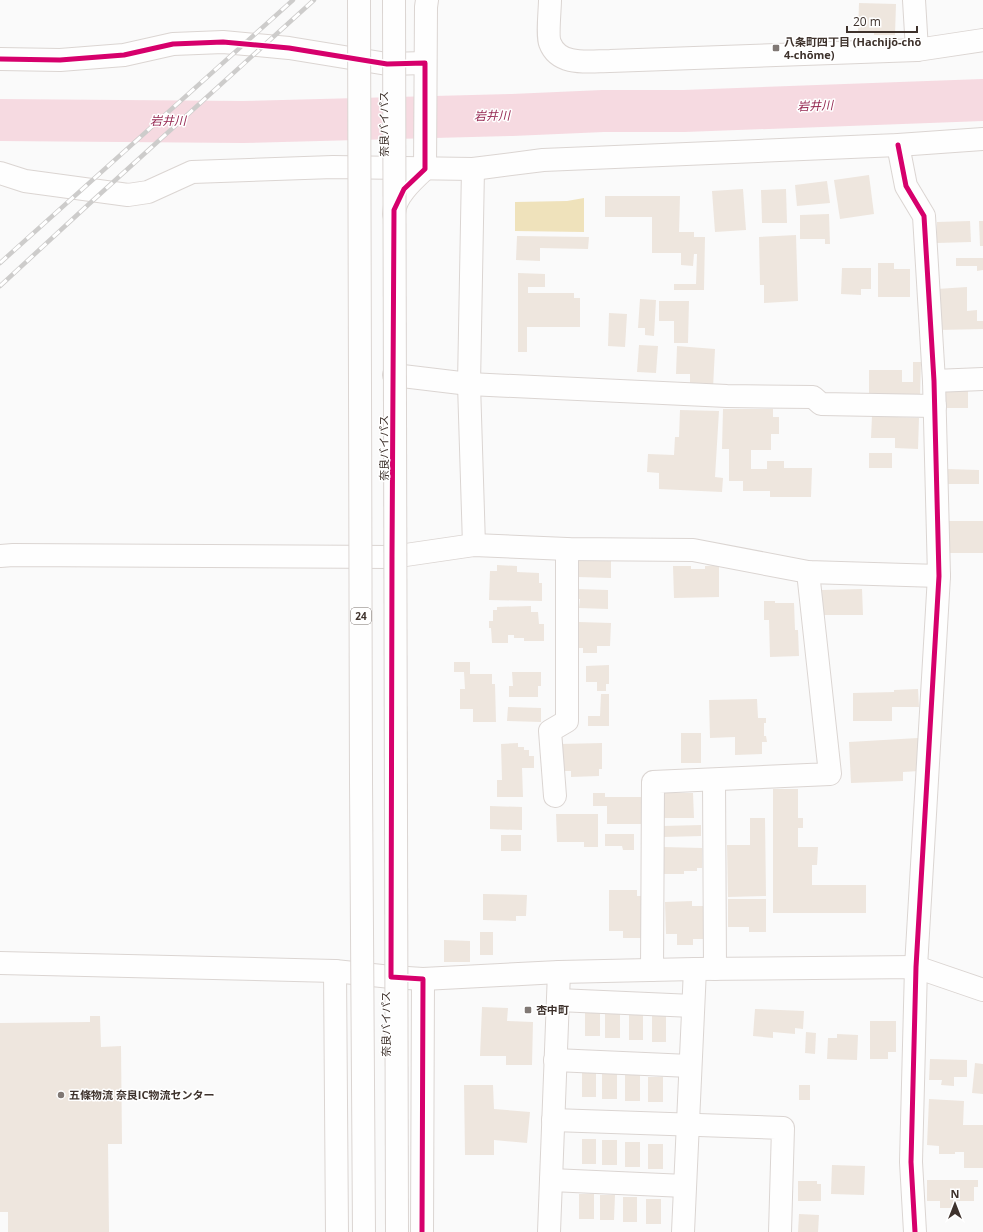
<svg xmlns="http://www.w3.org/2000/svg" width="983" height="1232" font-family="'Open Sans','Noto Sans JP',sans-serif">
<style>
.green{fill:#efe2bb}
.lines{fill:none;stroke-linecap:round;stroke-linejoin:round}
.river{stroke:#f6dae1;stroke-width:42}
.building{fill:#eee6de}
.minor-casing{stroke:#dbd5d2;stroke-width:24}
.minor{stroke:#fefefe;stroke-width:22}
.rail-casing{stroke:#cdcccb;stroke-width:4.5}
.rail{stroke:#fff;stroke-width:3;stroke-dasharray:9;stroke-linecap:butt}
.highway-bridge-casing{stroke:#dbd5d2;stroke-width:24;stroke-linecap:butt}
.highway-bridge{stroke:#fefefe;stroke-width:22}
.cycleway-casing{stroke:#fff;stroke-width:8}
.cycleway{stroke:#d6006c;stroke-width:5}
.poi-dot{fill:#807874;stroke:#fff;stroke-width:1.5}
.labels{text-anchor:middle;stroke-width:3;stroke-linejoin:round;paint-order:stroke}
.shield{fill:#fff;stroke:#78706b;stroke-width:1}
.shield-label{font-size:10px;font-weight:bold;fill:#3e322c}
.poi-label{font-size:11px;font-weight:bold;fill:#3e322c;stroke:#fff;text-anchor:start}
.street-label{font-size:11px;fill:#3e322c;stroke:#fff}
.water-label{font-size:12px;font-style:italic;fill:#952751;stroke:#fff}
</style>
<rect width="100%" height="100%" fill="#fafafa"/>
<path class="green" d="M584,198V232L515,231V202L567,201Z"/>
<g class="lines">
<path class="river" d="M0,120L243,122L512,115L603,111H684L983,100"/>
</g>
<g class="building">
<path d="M859,3L896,4L895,35H874V32H858Z"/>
<path d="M869,175L874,214L840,219L834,180Z"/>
<path d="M827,181L830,203L797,206L795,185Z"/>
<path d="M743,189L746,230L715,232L712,191Z"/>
<path d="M786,189L787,223H762L761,190Z"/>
<path d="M605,196H680L679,232H694V237H705L704,290H674V284H696L697,254H694L693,266L681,265V253H652V217H605Z"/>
<path d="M829,214L830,244H825V239H800V215Z"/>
<path d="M970,221L971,242L937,243V222Z"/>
<path d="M979,221H983V246H980Z"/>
<path d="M796,235L798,301L764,303V285H760L759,237Z"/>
<path d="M517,236L589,237L588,249L540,248V261L516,260Z"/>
<path d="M956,258H983V270L977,271V266H956Z"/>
<path d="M878,263H894V269H910V297H878Z"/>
<path d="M842,268H871V289H861V295L841,294Z"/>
<path d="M518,273L545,274V287H528V293H574V298H580V327H527V352H518Z"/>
<path d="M967,287V311L977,310V321H983V329L938,330L937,289Z"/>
<path d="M640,299L656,300L654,336L645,335V328H638Z"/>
<path d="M659,301H689L688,343H674V321H659Z"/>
<path d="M609,313L627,314L625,347L608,346Z"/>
<path d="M639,345L658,346L656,373L637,372Z"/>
<path d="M677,346L715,349L713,388L690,386V374H676Z"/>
<path d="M913,362H921L920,398H869V370H902V382H913Z"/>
<path d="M968,389V408H946V390Z"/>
<path d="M723,409H773V417H779V434H771V450H751V469H767V461H784V468H812L811,497H770V491H743V481H729V449H722Z"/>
<path d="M680,410L719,411L715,477L723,478L722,492L659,489V473L647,472L648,454L674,455L675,437H679Z"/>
<path d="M872,416L919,418L918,449L895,448V438H871Z"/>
<rect x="869" y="453" width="23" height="15"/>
<path d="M946,469L979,470V484H946Z"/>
<rect x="947" y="521" width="36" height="32"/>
<path d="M578,559H611V578L578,577Z"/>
<path d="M497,565L517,566V572L539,573V583H542V601L489,600L490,571H497Z"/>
<path d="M719,565V597L674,598L673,566H691V569H705V566Z"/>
<path d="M577,589L608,590V609L579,608L580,599H576Z"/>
<path d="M862,589L863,615H823L822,590Z"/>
<path d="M764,601H775V603H794L795,630H798L799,656L770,657L769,620H764Z"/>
<path d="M531,606V612H538L539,624H544V641H524V638H514V635H508V643H492L491,628H489V621H493V610H497V607Z"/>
<path d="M579,622L611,623L610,646H597V653H583V648H578Z"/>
<path d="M454,662H470V674H492V684H495L496,722H473V709H460V689H465L464,672H454Z"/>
<path d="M609,665V684H606V691H597V682H586V666Z"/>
<path d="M512,672H541V686H538V697H509V686H513Z"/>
<path d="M918,689L919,707H892V721H853V693L894,692V690Z"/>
<path d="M601,694H609V726H588V716H600Z"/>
<path d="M757,699L758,718H766V723H764V736H766L767,742H762V754L735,755V737L710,738L709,700Z"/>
<path d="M508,707L541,708V722L507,721Z"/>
<rect x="681" y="733" width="20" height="30"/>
<path d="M918,738L919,771L903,772V781L851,783L849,742Z"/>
<path d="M518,743V747H524V750H529V756H534V768H522L523,797H497V780H502L501,744Z"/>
<path d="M602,743V769H599V776L571,777V771H560V744Z"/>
<path d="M773,789H798V818H803V828H798V847H818L817,865H812V885H866V913H773Z"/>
<path d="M593,793H605V797H642V824H607V806H593Z"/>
<path d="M663,793H693L694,818H663Z"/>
<path d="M490,806L522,807V830L490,829Z"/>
<path d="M556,814H598V847H584V842H557Z"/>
<path d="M750,818H765L766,896L728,897L727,845H750Z"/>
<path d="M701,825V836L663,837V826Z"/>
<path d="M605,834H634V850H623L622,846H605Z"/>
<rect x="501" y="835" width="20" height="16"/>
<path d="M664,847L702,848V868H697V871H684V874H664Z"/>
<path d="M609,890H637V896H641V938H623V931H609Z"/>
<path d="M483,894L527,895L526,916H516V921L483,920Z"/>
<path d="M728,899H766V932H749V927H728Z"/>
<path d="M692,901V906H704V939H693V945H677V934H666L665,902Z"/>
<rect x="480" y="932" width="13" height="23"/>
<path d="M444,940L470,941V962H444Z"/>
<path d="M482,1007L508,1008L507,1021L533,1022L532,1065H506V1056H480Z"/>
<path d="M755,1009L804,1011L803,1029L795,1028V1034L773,1032V1038L753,1036Z"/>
<rect x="585" y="1011" width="15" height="25"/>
<rect x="605" y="1012" width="15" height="26"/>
<rect x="629" y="1014" width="14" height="26"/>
<path d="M90,1016H100L101,1047L121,1046L122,1144H108L109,1232H8V1212H0V1023L90,1022Z"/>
<rect x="652" y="1016" width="14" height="26"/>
<path d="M870,1021H896V1052H888V1059H870Z"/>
<path d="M806,1032L816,1033L815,1054L805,1053Z"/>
<path d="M837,1034L858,1035L857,1060L827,1059L828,1038H837Z"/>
<path d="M930,1059L967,1060V1077H954V1086L941,1085L942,1080H929Z"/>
<path d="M975,1063L983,1064V1094L972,1093Z"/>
<rect x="582" y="1072" width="14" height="25"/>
<rect x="602" y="1073" width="15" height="26"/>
<rect x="625" y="1075" width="15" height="26"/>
<rect x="648" y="1077" width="15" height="25"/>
<path d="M464,1085H493L494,1109L530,1112L527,1143L494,1140V1155H465Z"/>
<rect x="799" y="1085" width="11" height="15"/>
<path d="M929,1099L964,1101L963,1125H983V1168H964V1152H955V1154H939V1146L927,1145Z"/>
<rect x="582" y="1139" width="14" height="25"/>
<rect x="602" y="1140" width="15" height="25"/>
<rect x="625" y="1142" width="15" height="25"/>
<rect x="648" y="1144" width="15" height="25"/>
<path d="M832,1165L865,1166L864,1195L831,1194Z"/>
<path d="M927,1180H978V1187H974V1201H957V1208H940V1201H927Z"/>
<path d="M798,1181H817V1184H821V1201H798Z"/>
<rect x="579" y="1194" width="15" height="25"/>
<path d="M600,1195H615L614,1220H600Z"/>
<rect x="623" y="1197" width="14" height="25"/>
<rect x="646" y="1199" width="15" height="25"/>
<path d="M799,1214L819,1215L818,1232H798Z"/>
</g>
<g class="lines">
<defs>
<g id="minor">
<path d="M550,0C550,9 547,36 550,43C559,67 590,61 610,61L917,50L983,40"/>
<path d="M914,0L917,50"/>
<path d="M0,59L60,60L124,55L173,44L223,42L289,48L387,64L425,63"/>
<path d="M898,145L906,186L924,216L934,381L939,576L916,967L911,1162L915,1232"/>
<path d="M473,169L469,384L474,545"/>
<path d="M0,173L25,181L128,195L148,192L192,172L333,167L473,169L543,160L898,145L983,139"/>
<path d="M394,214C394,197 413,180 425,169L426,7L427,0"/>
<path d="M394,375L469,384L727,396L813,397L821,404L935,406"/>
<path d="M934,381L983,379"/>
<path d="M0,556L13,555L392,557L474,545L567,549L693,550L808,572L939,576"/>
<path d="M714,780L715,969"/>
<path d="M555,796L550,731L567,721V549"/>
<path d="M0,963L335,971L391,977L423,979L559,972L695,969L916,967L983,990"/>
<path d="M652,970L653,782L830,774L808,572"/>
<path d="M335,971L337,1232"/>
<path d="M558,1000L693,1006"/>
<path d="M555,1060L690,1066"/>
<path d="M553,1120L783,1128L780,1232"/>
<path d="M551,1180L685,1186"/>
<path d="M422,1232L423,979"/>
<path d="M549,1232L559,972"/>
<path d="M683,1232L695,969"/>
</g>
</defs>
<use href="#minor" class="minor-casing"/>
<use href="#minor" class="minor"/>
<defs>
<g id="rail">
<path d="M0,263L293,0"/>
<path d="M0,286L89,204L314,0"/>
</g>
</defs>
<use href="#rail" class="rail-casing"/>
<use href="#rail" class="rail"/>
<defs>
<g id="highway-bridge">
<path d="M359,0L361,781L364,1232"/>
<path d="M394,0L397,1232"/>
</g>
</defs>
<use href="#highway-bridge" class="highway-bridge-casing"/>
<use href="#highway-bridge" class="highway-bridge"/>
<defs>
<g id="cycleway">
<path d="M0,59L60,60L124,55L173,44L223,42L289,48L387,64L425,63V169L404,189L394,210L392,557L391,977L423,979L422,1232"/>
<path d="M898,145L906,186L924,216L934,381L939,576L916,967L911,1162L915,1232"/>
</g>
</defs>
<use href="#cycleway" class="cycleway-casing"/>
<use href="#cycleway" class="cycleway"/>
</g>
<g class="poi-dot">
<rect x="772" y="44" width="8" height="8" rx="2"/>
<rect x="524" y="1006" width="8" height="8" rx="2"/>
<circle cx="61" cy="1095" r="4"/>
</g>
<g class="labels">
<rect class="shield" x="351" y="608" width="20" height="16" rx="3"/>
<g class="shield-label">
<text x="361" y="620">24</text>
</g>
<g class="poi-label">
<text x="784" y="46">八条町四丁目 (Hachijō-chō<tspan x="784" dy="13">4-chōme)</tspan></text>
<text x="536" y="1014">杏中町</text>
<text x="69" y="1099">五條物流 奈良IC物流センター</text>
</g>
<g class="street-label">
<text transform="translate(384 124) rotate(-90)" y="4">奈良バイパス</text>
<text transform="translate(384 448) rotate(-90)" y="4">奈良バイパス</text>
<text transform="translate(386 1024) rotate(-90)" y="4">奈良バイパス</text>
</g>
<g class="water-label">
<text transform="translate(815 106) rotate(-2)" y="4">岩井川</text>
<text transform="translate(492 116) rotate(-1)" y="4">岩井川</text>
<text x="168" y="125">岩井川</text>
</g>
</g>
<g transform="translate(955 1204)" stroke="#ffffff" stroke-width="3" paint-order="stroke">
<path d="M0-3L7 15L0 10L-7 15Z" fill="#3e322c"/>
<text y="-6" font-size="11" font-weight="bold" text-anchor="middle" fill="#3e322c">N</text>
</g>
<path d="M847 26v6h70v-6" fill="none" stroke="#3e322c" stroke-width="2"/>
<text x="853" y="26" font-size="12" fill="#3e322c" stroke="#ffffff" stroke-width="3" paint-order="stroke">20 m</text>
</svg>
